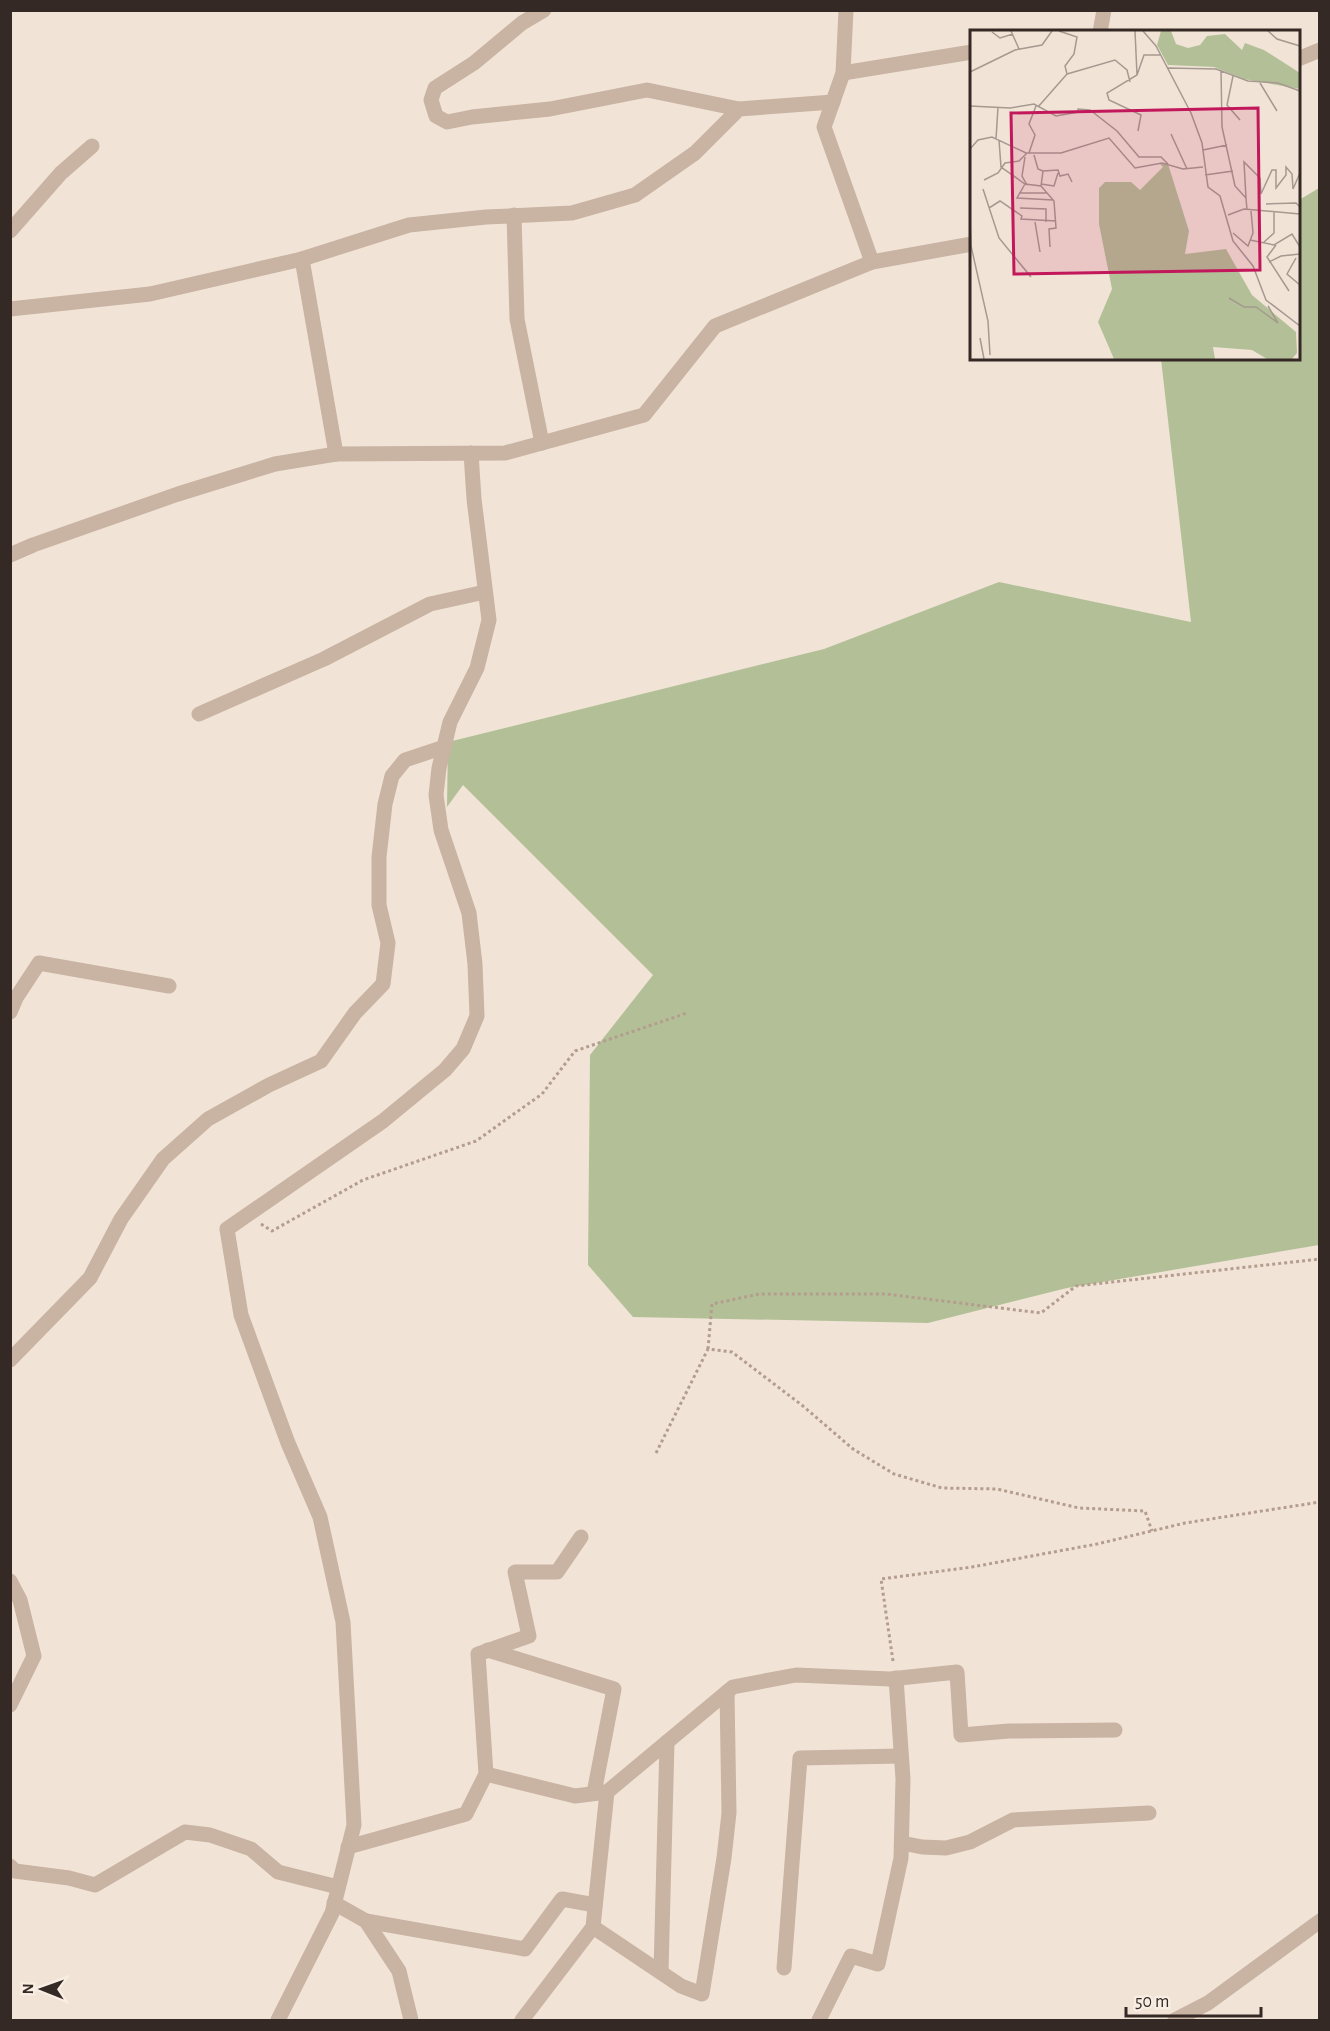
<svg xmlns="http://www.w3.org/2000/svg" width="1330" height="2031" font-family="'Alegreya Sans',sans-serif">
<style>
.green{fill:#b3c097}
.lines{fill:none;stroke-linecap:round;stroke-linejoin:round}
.path{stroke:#b49d8e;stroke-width:3;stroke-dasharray:3 3;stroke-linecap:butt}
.minor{stroke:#c9b3a3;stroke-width:15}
.inset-road{fill:none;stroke:#a59990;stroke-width:1.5}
.view{fill:#c2185b;fill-opacity:0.15;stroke:#c2185b;stroke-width:3}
.inset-edge{fill:none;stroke:#342925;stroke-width:3}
</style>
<rect width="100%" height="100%" fill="#f1e4d7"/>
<path class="green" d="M1319,188V1245L1067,1288L928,1323L633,1317L588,1265L590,1055L653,975L463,785L447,807L448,742L824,649L999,582L1191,622L1161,359L1298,358L1299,200Z"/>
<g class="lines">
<g class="path">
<path d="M261,1224L272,1231L363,1180L476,1141L542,1094L575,1051L687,1013"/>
<path d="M708,1349L712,1304L759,1294H886L1041,1313L1076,1286L1320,1259"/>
<path d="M656,1453L708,1349L732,1352L803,1406L853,1449L894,1474L942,1488L997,1489L1079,1508L1145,1511L1152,1531"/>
<path d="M893,1661L881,1579L972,1567L1097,1544L1185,1523L1320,1502"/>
</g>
<g class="minor">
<path d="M544,10L522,23L474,63L435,88L431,100L436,116L447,122L472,117L550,109L647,90L739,109"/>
<path d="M846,10L843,73L824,127L872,262"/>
<path d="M1100,32L1104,10"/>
<path d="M1298,59L1320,50"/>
<path d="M843,73L972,52"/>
<path d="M514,215L517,319L542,443"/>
<path d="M10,231L61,173L92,146"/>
<path d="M302,259L336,454"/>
<path d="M10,309L150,294L302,259L409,225L486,217L572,213L635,195L695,153L739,109L833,102"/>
<path d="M10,555L33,545L178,494L275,464L336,454L505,453L644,415L715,326L872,262L972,244"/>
<path d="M199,714L324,659L430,604L485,592"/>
<path d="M10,1012L16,998L39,963L169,986"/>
<path d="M10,1360L90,1278L121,1219L163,1159L208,1119L269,1085L321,1061L355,1013L383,984L388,943L379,905V857L385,804L392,776L405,760L444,747"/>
<path d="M10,1581L20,1600L34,1656L10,1705"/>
<path d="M488,1650L614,1689L594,1793"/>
<path d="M486,1774L478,1654L529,1636L515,1572H557L581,1537"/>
<path d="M902,1843L922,1847L946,1848L970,1842L1013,1820L1149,1813"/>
<path d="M348,1847L466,1814L486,1774L575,1796L607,1792"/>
<path d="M10,1866L15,1871L69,1878L95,1885L185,1832L210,1835L251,1849L278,1872L338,1887"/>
<path d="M334,1903L366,1921L399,1971L411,2020"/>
<path d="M366,1921L525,1949L562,1899L595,1905"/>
<path d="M593,1927L681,1986L702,1994L724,1858L729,1813L727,1692"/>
<path d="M784,1968L800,1758L901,1756"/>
<path d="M661,1972L667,1742"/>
<path d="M278,2020L332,1913L354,1825L343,1622L320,1517L288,1443L241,1315L227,1229L383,1121L445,1070L463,1049L477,1016L475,964L469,913L441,830L436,795L439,768L450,722L477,668L489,620L474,499L471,453"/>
<path d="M522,2020L593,1927L607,1792L733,1687L796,1675L890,1679L957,1672L961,1735L1009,1731L1115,1730"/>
<path d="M819,2020L851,1956L878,1964L901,1858L903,1779L896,1678"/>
<path d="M1175,2020L1208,2003L1320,1921"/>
</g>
</g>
<g transform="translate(970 30)">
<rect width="330" height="330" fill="#f1e4d7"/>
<path d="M191,1H201L206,14L218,18L230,15L237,6L255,4L272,20L275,13L294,20L330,43V59L274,49L244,37L198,35L187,15ZM190,134H198L219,201L215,224L256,219L282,265L326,302L327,323L322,329H297L282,320L243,317L245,329H144L128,292L142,259L129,194V158L135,152H161L170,160L193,137Z" fill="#b3c097"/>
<path class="inset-road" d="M41,1L49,19M89,1L107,7L104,24L95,36L97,44L145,30L157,40L160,52M165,1L167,45M173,1L186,16L221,83L232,113L238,157L250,166L263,211L283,236L296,270L330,296M298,1L307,9L330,16M22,2L30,8L43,4M198,38L246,39L278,51L308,53L330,61M251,40L252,97L265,156L276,168L277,180M0,42L45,20L72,15L82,1M263,46L257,75L270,90M290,53L307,81M0,76L40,78L64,74L86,86L108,82V79L120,80L147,101L169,127H191L198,134M68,77L97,44M168,101L171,85L139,70L137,63L167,45L174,25H191M201,104L217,139M26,109L28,77M29,110L31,137L55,154L71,156L84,171L86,198L79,199L80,217M0,119L8,110L22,107L56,123H91L139,108L165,138L192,133L213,139L233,137M233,120L257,115M59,123L65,105L59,94L66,76M64,125L68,139L73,141L71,156M55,127L52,146L57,155M73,141L88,140L90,146L98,144L102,152M235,145L263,141M14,150L28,143L35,133L49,131L57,123M55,154L47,168L83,170M71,154L84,156L88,143M13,159L29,208L61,247M49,163H77M276,168L274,132L290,148L291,164L302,140H306V158L316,145V137L322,144L323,159L330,143M296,174L326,173L330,177M19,178L30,171L52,186L51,189L86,191M50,178L76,179V192M258,185L274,179L330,184M0,189L1,216L18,291L20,325M65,192L70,222M263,203L278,216L283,203L281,181M280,210L304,215L322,204L330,217M293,213L304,203V182M306,215L297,227L319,261M326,228L317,244L330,255M299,232L311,226L330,224M259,268L274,277H286L308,293L298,276M10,308L14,329"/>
<path class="view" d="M288,78L290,240L44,244L41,83Z"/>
<rect width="330" height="330" class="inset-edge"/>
</g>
<rect width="1330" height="2031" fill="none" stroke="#342925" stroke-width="24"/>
<g transform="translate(42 1989) rotate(271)" stroke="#f9eee3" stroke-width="4.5" paint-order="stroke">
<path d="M0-4.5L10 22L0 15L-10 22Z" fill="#342925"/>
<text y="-9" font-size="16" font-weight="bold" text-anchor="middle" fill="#342925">N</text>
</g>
<path d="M1126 2007v9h135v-9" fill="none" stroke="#342925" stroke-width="3"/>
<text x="1135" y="2007" font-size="18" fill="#342925" stroke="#f9eee3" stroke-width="4.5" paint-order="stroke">50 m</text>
</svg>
